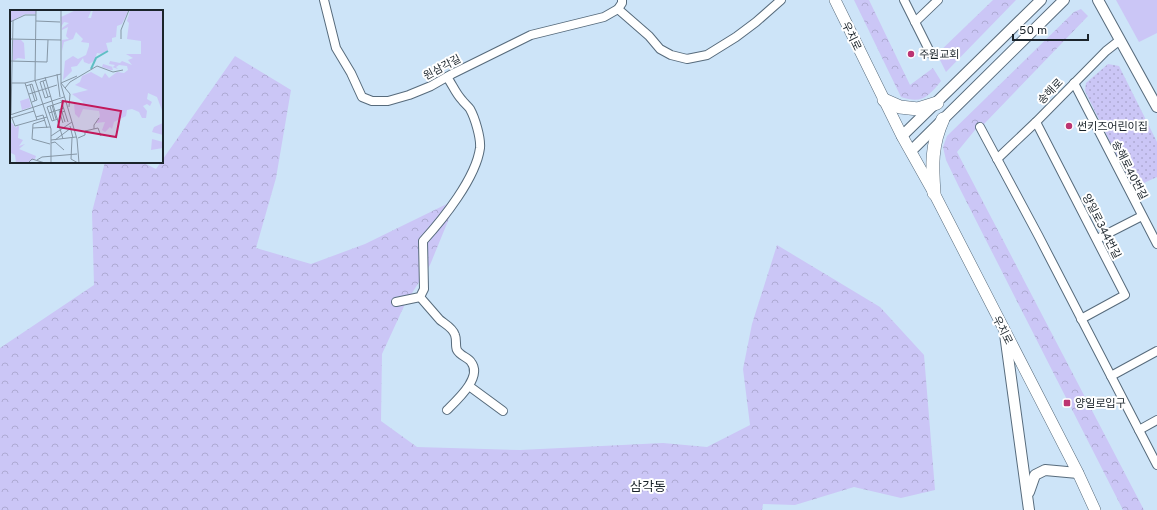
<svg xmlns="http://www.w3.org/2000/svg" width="1157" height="510" font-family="Overpass,'Noto Sans KR',sans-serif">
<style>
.grass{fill:url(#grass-dots)}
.forest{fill:url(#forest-crowns)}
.pitch{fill:#cbc6f6}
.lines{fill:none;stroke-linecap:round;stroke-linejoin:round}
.minor-casing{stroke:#576b7c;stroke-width:10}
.tertiary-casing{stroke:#576b7c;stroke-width:12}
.secondary-casing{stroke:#576b7c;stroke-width:12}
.primary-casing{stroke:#576b7c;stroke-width:14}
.minor{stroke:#fff;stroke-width:8}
.tertiary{stroke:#fff;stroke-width:10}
.secondary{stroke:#fff;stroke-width:11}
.primary{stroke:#fff;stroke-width:13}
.poi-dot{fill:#bc3472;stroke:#fff;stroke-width:1.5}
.labels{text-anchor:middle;stroke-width:4;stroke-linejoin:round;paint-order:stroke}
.street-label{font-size:11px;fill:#1b242b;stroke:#fff}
.poi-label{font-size:11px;fill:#1b242b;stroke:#fff;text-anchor:start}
.quarter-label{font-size:13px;fill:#1b242b;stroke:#fff}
.inset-river{fill:none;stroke:#5fbfc4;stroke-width:2}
.inset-road{fill:none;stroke:#8697a6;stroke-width:1}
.view{fill:#c2185b;fill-opacity:0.15;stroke:#c2185b;stroke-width:2}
.inset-edge{fill:none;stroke:#1b242b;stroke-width:2}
</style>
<defs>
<pattern id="grass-dots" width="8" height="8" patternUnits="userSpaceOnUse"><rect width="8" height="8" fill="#cbc6f6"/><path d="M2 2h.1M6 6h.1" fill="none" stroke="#aeaad3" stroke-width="1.8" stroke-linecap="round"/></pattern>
<pattern id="forest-crowns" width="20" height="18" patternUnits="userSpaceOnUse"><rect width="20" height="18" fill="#cbc6f6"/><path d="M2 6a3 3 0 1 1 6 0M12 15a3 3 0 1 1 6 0" fill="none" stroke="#aeaad3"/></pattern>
</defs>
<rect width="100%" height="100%" fill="#cde4f8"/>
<path class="grass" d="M1108,64L1119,66L1157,142V177L1133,188L1085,91L1086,83Z"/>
<g class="forest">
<path d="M854,0H869L910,85L933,68L941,81C928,97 922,104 901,97Z"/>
<path d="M993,0H1016L946,72L937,54Z"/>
<path d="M1081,9L1088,16L984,124L975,130L957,152L1144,510H1123L959,187L946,160L943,147L947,136L1074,12Z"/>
<path d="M235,56L291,90L276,178L256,248L311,264L365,244L457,199L430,265L405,304L382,354L381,421L417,447L520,450L663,443L707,447L750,425L743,369L752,324L777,245L880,307L924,355L935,490L901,498L854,487L795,505L763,504L762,510H0V348L94,285L92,212L105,162H142L156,169Z"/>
</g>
<path class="pitch" d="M1116,0H1157V33L1139,42Z"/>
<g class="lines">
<defs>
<g id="minor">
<path d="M324,0L336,48L351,73L362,97L372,101H388L409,95L431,86L452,74L531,35L604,17L618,9L622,3V0"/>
<path d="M904,0L931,54"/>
<path d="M618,9L649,36L660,49L671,55L687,59L707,55L736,37L756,22L781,0"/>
<path d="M915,22L938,0"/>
<path d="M1074,83L1157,244"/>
<path d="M1036,122L1125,295L1081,319"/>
<path d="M980,127L1038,235L1157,465"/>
<path d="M997,159L1036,122L1106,51L1120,40"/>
<path d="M1097,239L1142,216"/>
<path d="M420,297C426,304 433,312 440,320C445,324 453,328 455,335C457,340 455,346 457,350C460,356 468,357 471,362C483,377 457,400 447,410"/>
<path d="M396,302L420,297L424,289L423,241C443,219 476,178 480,148C481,138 475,118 470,109C468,106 464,103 462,100C456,94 452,84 447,77"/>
<path d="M1111,376L1157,351"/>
<path d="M469,386L503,411"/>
<path d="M1139,430L1157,420"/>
</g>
<g id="tertiary">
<path d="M1098,0L1157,107"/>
<path d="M902,136L1041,0"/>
<path d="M911,151L1064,0"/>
<path d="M1005,334L1029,510"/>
<path d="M1029,492L1035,475L1045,470L1078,473"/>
</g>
<path id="secondary" d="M835,0L902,136L934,193L1078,473L1095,510"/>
<g id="primary">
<path d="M884,100L900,107L918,109L937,103"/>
<path d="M934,193C932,166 931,145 943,119"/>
</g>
</defs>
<use href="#minor" class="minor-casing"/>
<use href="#tertiary" class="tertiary-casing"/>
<use href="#secondary" class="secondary-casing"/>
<use href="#primary" class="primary-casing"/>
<use href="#minor" class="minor"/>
<use href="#tertiary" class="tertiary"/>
<use href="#secondary" class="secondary"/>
<use href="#primary" class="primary"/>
</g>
<g class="poi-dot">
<circle cx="911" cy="54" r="4"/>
<circle cx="1069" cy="126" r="4"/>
<rect x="1063" y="399" width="8" height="8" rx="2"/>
</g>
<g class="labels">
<g class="street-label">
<text transform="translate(852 36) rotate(64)" y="4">우치로</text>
<text transform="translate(442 67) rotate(-28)" y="4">원삼각길</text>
<text transform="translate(1050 91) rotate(-46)" y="4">송해로</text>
<text transform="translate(1130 170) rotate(63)" y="4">송해로40번길</text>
<text transform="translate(1102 226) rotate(63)" y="4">양일로344번길</text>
<text transform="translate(1003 330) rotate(63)" y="4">우치로</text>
</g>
<g class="poi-label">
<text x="919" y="58">주원교회</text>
<text x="1077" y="130">썬키즈어린이집</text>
<text x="1075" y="407">양일로입구</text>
</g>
<g class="quarter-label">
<text x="648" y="491">삼각동</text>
</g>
</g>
<g transform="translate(10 10)">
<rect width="153" height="153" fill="#cde4f8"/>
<path d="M3,30H11L14,33L15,49L8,48L3,51ZM19,88L21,97L12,100L10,91Z" fill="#cbc6f6"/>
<path d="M0,0H26V4H15L0,12ZM66,0L81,1L78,8H81L83,0L118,1L112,14L107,16L106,27L102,28V32L96,33L98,40L94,44L87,43L84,51L79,54L74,52L73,48L67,56L61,57L62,61L53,70L55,51L63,46L68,49L76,45L79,36V33L71,32L73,29L66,22L63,29L54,32L52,41V30L59,29L56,26L58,17L52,20V18L59,13L54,12L51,17V7ZM120,0H153V103L147,87L138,83L137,89L142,92L140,96L137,94L133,96L137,101L136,108H132L129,102L122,99L117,100L116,106L104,112L102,119L100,117L95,122L92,120L95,112L85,113L90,106L89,101L73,99L69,108L65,104L64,94L72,95L73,92L62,84L78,80L65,75L70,72L72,66L81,62L92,68L95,63L99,68L107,62L114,63L118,60L117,56L109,55L106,57L108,59L102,57L103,60H101L92,57L93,54L103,57L105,55L99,54L100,51L110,53L112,51L122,55L118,50L123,48L116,44H131V31L117,29L119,13L117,11ZM0,111L6,118L8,115L9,117L8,128L13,130L9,136L15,134L9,139L26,146L25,149L17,153H6L5,145L1,143L0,145ZM153,113V125L142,122L144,117ZM142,129L153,132V138L141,140Z" fill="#cbc6f6"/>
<path class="inset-river" d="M81,59L86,48L98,41"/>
<path class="inset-road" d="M26,0L25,70L41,119V153M51,0V75L67,129L69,153M26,11L50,12M0,12L15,5H26M0,29L51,30M111,29V20L119,0M0,51L37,52L38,30M47,64L50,87M35,67L53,129M36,70L30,72L35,88L41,86M33,71L38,87M0,73H15L51,64M15,73L27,110M20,75L25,91M16,76L22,74L27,90L22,92M55,78L60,72L87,56L103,62L113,60M19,84L47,75M51,90L58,112M42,95L46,109M40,96L44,110M59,97L60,84L51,73L67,66M49,100L53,113M55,101L52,102L55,112M39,103L54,98M1,104L3,11M0,105L54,87M0,106L1,108L24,101M26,107L33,105L37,118M2,108L5,116L37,107M48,109L42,111L37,97L52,92M23,114L22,129L40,134M23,114L35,110M60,116L63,128M23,118L40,117M84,119V115L89,108M41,126L62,112M62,128L61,149L68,153M68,128L75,125V121L88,118L91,126M41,130L66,127M45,130L61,118M41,133L45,132L54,140M27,150L32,147L67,144M18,153L22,149L35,153"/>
<path class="view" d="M53,91L111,101L106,127L48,117Z"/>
<rect width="153" height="153" class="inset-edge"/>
</g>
<path d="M1013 34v6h75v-6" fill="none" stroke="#1b242b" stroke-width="2"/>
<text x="1019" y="34" font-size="12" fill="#1b242b" stroke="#ffffff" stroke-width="3" paint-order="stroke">50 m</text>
</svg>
